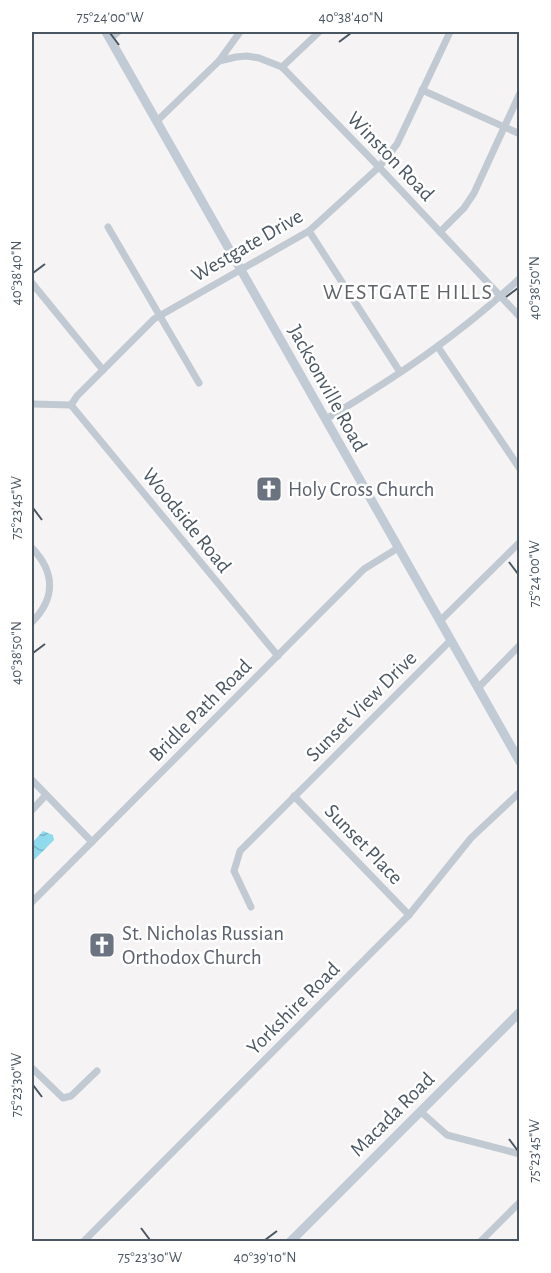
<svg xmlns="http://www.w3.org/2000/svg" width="551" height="1273" font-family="'Alegreya Sans',sans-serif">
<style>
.water{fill:url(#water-waves)}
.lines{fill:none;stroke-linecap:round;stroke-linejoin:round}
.street{stroke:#c1cad2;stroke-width:7}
.secondary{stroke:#c1cbd6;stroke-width:9}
.ticks{fill:none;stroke:#4a5661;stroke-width:2}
.labels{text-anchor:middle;stroke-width:5;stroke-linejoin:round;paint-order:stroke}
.street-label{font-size:21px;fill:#4a5661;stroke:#fff}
.worship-label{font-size:21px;fill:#5b616d;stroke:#fff;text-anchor:start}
.neighbourhood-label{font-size:22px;letter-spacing:1.5px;fill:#5f6368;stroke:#fff}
.neatline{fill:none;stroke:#4a5661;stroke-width:2}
.ticks-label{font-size:15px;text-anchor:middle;fill:#4a5661}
</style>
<defs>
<pattern id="water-waves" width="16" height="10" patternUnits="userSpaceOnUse" patternTransform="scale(1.5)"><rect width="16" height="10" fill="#90daee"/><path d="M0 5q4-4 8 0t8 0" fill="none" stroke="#78b4c4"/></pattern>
</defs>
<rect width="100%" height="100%" fill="#f5f3f3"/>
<path class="water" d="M43,831L53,835L54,840L32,862V843Z"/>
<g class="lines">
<g class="street">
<path d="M110,39L118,32"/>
<path d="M219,61L236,57L247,56L259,58L282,67L379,167L520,317"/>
<path d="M282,67L319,32"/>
<path d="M422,90L520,134"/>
<path d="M157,121L219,61L240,32"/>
<path d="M108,227L199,383"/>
<path d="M309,231L400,372"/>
<path d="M440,232L464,208L474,193L520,93"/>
<path d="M32,283L103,370"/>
<path d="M438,347L520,469"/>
<path d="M32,404L71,405"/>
<path d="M71,405L77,396L154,319L309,231L379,167L397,144L450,32"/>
<path d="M71,405L278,656"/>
<path d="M326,419C395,378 461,334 520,278"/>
<path d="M32,548C55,572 56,598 32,622"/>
<path d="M440,621L520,542"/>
<path d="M478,688L520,645"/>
<path d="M32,780L92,842"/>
<path d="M294,796L409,915"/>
<path d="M32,810L46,795"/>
<path d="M32,902L364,569L398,548"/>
<path d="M251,907L234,871L240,851L451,640"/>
<path d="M32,1068L63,1098L71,1096L97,1071"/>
<path d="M420,1111L447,1135L520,1154"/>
<path d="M83,1242L409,915L471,838L520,792"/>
<path d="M480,1242L520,1202"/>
</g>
<g class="secondary">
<path d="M106,32L520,762"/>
<path d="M290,1242L520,1012"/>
</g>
</g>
<path class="ticks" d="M110,33L119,45M339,42L351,33M33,273L45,264M506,297L518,288M33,508L42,520M509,562L518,574M33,653L45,644M33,1085L42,1097M509,1139L518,1151M141,1228L150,1240M265,1240L277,1231"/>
<defs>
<symbol id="church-square" viewBox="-11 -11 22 22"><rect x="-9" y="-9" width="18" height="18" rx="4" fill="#6b7280" stroke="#fff"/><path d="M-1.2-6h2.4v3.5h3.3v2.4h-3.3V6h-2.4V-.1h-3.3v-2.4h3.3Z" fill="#fff"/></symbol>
</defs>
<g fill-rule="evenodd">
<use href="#church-square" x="254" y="474" width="30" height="30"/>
<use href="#church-square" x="87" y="930" width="30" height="30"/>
</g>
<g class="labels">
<g class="street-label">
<text transform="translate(391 156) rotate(46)" y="7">Winston Road</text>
<text transform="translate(247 245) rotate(-30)" y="7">Westgate Drive</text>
<text transform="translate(328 388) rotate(61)" y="7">Jacksonville Road</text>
<text transform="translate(187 520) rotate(51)" y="7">Woodside Road</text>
<text transform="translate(361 706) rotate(-45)" y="7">Sunset View Drive</text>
<text transform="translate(200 710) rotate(-45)" y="7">Bridle Path Road</text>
<text transform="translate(364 844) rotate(46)" y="7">Sunset Place</text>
<text transform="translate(293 1008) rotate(-45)" y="7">Yorkshire Road</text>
<text transform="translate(392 1114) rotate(-45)" y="7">Macada Road</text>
</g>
<g class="worship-label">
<text x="288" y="496">Holy Cross Church</text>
<text x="122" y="940">St. Nicholas Russian<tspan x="122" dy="24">Orthodox Church</tspan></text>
</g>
<g class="neighbourhood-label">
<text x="408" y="299">WESTGATE HILLS</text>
</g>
</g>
<rect width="551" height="1273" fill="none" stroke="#ffffff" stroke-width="66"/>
<rect x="33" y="33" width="485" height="1207" class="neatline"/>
<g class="ticks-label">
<text x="110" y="22">75°24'00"W</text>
<text x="351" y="22">40°38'40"N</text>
<text transform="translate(16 273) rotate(-90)" y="5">40°38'40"N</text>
<text transform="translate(534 288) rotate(-90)" y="5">40°38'50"N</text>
<text transform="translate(16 508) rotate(-90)" y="5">75°23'45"W</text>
<text transform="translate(534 574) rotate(-90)" y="5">75°24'00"W</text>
<text transform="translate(16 653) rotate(-90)" y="5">40°38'50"N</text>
<text transform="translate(16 1085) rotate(-90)" y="5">75°23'30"W</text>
<text transform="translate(534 1151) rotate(-90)" y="5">75°23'45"W</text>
<text x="150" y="1262">75°23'30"W</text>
<text x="265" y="1262">40°39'10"N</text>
</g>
</svg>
